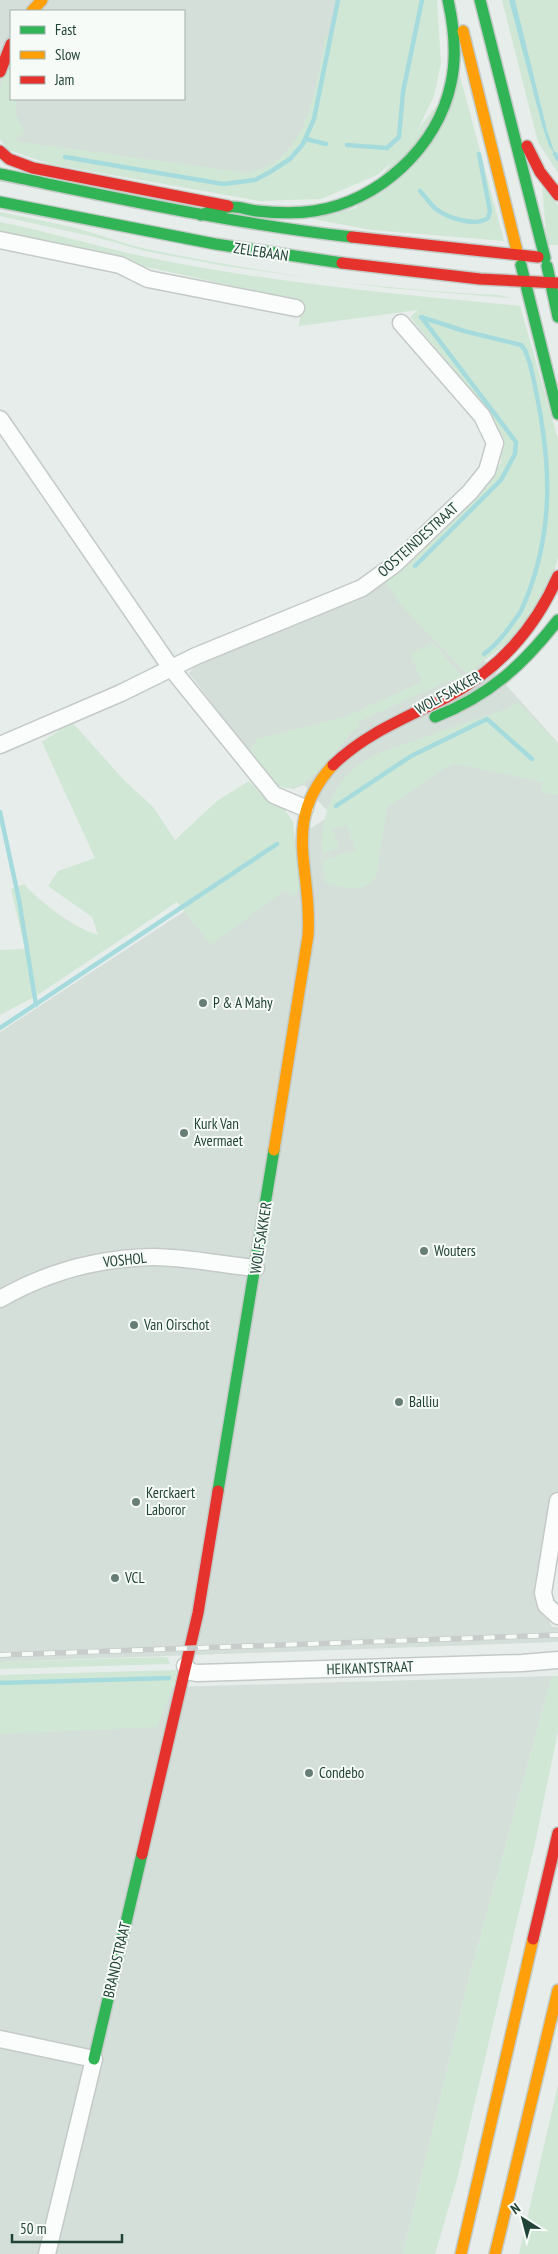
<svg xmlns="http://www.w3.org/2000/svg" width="558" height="2254" font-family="'PT Sans Narrow',sans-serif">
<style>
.built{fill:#d5dfda;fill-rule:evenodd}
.green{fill:#d0e7d5}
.water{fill:#a6dbdd}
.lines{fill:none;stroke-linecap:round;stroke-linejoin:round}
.stream{stroke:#a6dbdd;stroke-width:4.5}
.street-casing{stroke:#c4cac7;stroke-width:19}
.fast-casing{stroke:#c3cbc7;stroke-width:14}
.slow-casing{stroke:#c3cbc7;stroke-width:14}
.jam-casing{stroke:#c3cbc7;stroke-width:14}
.street{stroke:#fbfcfc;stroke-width:16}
.fast{stroke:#30b455;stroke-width:11}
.slow{stroke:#ff9f0a;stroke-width:11}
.jam{stroke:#e5322d;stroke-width:11}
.rail-casing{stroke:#c8cdcb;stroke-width:5.5}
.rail{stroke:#f6fbf8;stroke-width:4;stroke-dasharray:11;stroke-linecap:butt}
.poi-dot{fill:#677e76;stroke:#f6fbf8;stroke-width:2}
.labels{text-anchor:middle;stroke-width:4;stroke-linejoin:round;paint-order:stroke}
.street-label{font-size:15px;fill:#224337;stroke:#f6fbf8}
.poi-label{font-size:15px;fill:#224337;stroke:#f6fbf8;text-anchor:start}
</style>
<rect width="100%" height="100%" fill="#e7edea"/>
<g class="built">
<path d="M0,0H338L321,88L303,144L255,180L21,146L0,137ZM11,11H184V99H11Z"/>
<path d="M401,567L558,743V1522L546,1614L552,1627H558V1642L0,1662V1032L331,815L304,785L293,789L281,787L268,778L189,673L196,665L354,599Z"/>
<path d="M552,1676L468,1982L403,2254H0V1692Z"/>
</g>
<g class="green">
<path d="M338,0H437L441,63L434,96L419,127L398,157L377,175L321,199L260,201L50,164L9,150L0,140V89L11,59V99H16V115L25,132L14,141L249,173C256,170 264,168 271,164C312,140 317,78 326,36H331Z"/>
<path d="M502,0H558V173L538,142Z"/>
<path d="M460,76L504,241L372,230L313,219L356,208Z"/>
<path d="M542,187L558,205V245H547Z"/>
<path d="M0,212C32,219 65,224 96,234C113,239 129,245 147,249C262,273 381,290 499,295L511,298L387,288L225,266L145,251L95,237L0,216Z"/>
<path d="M0,222C51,232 101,248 151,258C273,283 396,294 520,306L558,439V558L552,578L516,636L467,674L399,603L385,581L487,487L501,462L502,439L491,415L410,317L418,310L299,326L302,301L0,235Z"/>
<path d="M433,643L463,677L445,682L358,722L360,726L352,732C337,748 304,800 279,786C266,779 257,763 249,752L257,739L344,717L422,682L410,653Z"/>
<path d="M518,702L558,744V795L541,792L543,782L454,764L441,770L387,808L376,876C364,896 343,887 325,882L322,860L355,850L347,825L333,829L339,848L322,854C320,813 335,775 375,755C390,748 406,744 422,738C447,729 472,720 498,712L511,707Z"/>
<path d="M72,722L123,779L154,808L175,840L217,801L249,781L261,794L285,810L293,822L300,887L294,897L285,890L211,945L177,902L36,996L0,1015V950L25,949L11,889L24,884C41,903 74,928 98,935L92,917L48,886L58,871L95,858L42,742Z"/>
<path d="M167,1657L170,1664L0,1669V1662Z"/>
<path d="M177,1670L173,1687L157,1727L0,1734V1675Z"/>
<path d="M552,1676H558V1731L535,1843L457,2179L435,2254H403L468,1982Z"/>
<path d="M558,2085V2254H519Z"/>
</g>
<path class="water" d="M509,0H515L547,130L555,154L549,146L542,125Z"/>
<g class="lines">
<g class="stream">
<path d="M306,139L326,144"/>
<path d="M347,145L387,148L399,137L403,92L422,0"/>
<path d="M555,154L558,159"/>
<path d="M65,157L223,184L255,180L270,172L290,159L303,144L314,119L338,0"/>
<path d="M420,191C425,196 430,204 436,209C448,218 475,227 488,218L490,211L479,154"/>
<path d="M421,317L464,331L521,345L525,350L530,364C551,452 558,529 521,611C510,627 499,643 484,654"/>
<path d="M415,566L501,480L515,454L516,442L422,318"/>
<path d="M336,806L411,756L487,719L532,759"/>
<path d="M0,812L19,900L36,1005"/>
<path d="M0,1028L277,844"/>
<path d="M0,1683L169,1678"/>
</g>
<defs>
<g id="street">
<path d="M0,240L120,265L148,279L296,308"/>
<path d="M0,419L171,668L274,795L305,808"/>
<path d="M0,745L121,693L196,656L362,588L395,564L470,492L487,471L495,443L482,416L401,323"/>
<path d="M0,1299C47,1272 99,1258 153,1257C185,1257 224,1265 256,1268"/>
<path d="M558,1501L543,1593L546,1605L558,1616"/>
<path d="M185,1666L191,1672L197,1673L522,1663L558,1660"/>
<path d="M0,2039L94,2059L47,2254"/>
</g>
<g id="fast">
<path d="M480,0L545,258"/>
<path d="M0,174C117,198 234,224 352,237"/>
<path d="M0,202L215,244L342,263"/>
<path d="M201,215C210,211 220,207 230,207C239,206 248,210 257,211C275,213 295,214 314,211C378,202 438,147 451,83C457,56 454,27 448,0"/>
<path d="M521,265L558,414"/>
<path d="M547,266L558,317"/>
<path d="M435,717C489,696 523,665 558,620"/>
<path d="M218,1491L274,1150"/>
<path d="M94,2059L142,1854"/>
</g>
<g id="slow">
<path d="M32,11L42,0"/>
<path d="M463,31L518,255"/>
<path d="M274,1150L308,936C313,868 280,823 333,765"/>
<path d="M461,2254L533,1939"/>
<path d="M495,2254L558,1990"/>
</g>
<g id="jam">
<path d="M0,72L11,44"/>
<path d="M527,146L540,172L558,195"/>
<path d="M0,151L9,159L33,168L228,206"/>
<path d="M352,237L538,257"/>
<path d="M342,263L480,279L558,283"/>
<path d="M333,765C366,733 406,718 447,697C498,670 535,629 558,576"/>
<path d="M142,1854L198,1613L218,1491"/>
<path d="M533,1939L558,1833"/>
</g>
</defs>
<use href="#street" class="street-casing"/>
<use href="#fast" class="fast-casing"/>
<use href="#slow" class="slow-casing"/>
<use href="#jam" class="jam-casing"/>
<use href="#street" class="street"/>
<use href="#fast" class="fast"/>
<use href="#slow" class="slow"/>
<use href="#jam" class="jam"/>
<defs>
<path id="rail" d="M0,1655L558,1635"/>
</defs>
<use href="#rail" class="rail-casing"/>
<use href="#rail" class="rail"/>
</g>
<g class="poi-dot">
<circle cx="203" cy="1003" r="5"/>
<circle cx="184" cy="1133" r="5"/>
<circle cx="424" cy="1251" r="5"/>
<circle cx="134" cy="1325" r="5"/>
<circle cx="399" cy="1402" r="5"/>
<circle cx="136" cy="1502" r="5"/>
<circle cx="115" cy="1578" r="5"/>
<circle cx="309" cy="1773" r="5"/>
</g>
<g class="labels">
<g class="street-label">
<text transform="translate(261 252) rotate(9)" y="5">ZELEBAAN</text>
<text transform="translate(418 540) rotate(-42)" y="5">OOSTEINDESTRAAT</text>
<text transform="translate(448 693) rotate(-29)" y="5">WOLFSAKKER</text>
<text transform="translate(261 1238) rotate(-81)" y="5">WOLFSAKKER</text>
<text transform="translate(125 1260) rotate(-6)" y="5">VOSHOL</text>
<text transform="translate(370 1668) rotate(-2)" y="5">HEIKANTSTRAAT</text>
<text transform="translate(117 1960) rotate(-77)" y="5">BRANDSTRAAT</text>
</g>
<g class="poi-label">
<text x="213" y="1008">P &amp; A Mahy</text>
<text x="194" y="1129">Kurk Van<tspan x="194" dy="17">Avermaet</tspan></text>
<text x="434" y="1256">Wouters</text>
<text x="144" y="1330">Van Oirschot</text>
<text x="409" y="1407">Balliu</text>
<text x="146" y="1498">Kerckaert<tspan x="146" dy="17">Laboror</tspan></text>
<text x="125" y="1583">VCL</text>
<text x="319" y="1778">Condebo</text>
</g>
</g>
<rect x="10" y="10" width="175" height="90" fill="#f6fbf8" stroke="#a1b1ab"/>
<rect x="20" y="26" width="25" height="8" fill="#30b455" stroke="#a1b1ab"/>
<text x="55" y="35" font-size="15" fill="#224337">Fast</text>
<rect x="20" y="51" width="25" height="8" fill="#ff9f0a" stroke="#a1b1ab"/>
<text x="55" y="60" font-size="15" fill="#224337">Slow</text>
<rect x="20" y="76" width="25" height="8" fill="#e5322d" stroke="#a1b1ab"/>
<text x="55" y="85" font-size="15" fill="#224337">Jam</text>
<g transform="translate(523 2219) rotate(324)" stroke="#f6fbf8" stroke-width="4" paint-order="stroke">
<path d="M0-4L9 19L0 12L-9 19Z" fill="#224337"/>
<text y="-8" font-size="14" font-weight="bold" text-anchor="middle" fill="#224337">N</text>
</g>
<path d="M12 2234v8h110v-8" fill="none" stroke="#224337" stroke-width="2.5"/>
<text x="20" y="2234" font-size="15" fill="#224337" stroke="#f6fbf8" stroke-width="4" paint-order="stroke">50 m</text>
</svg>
